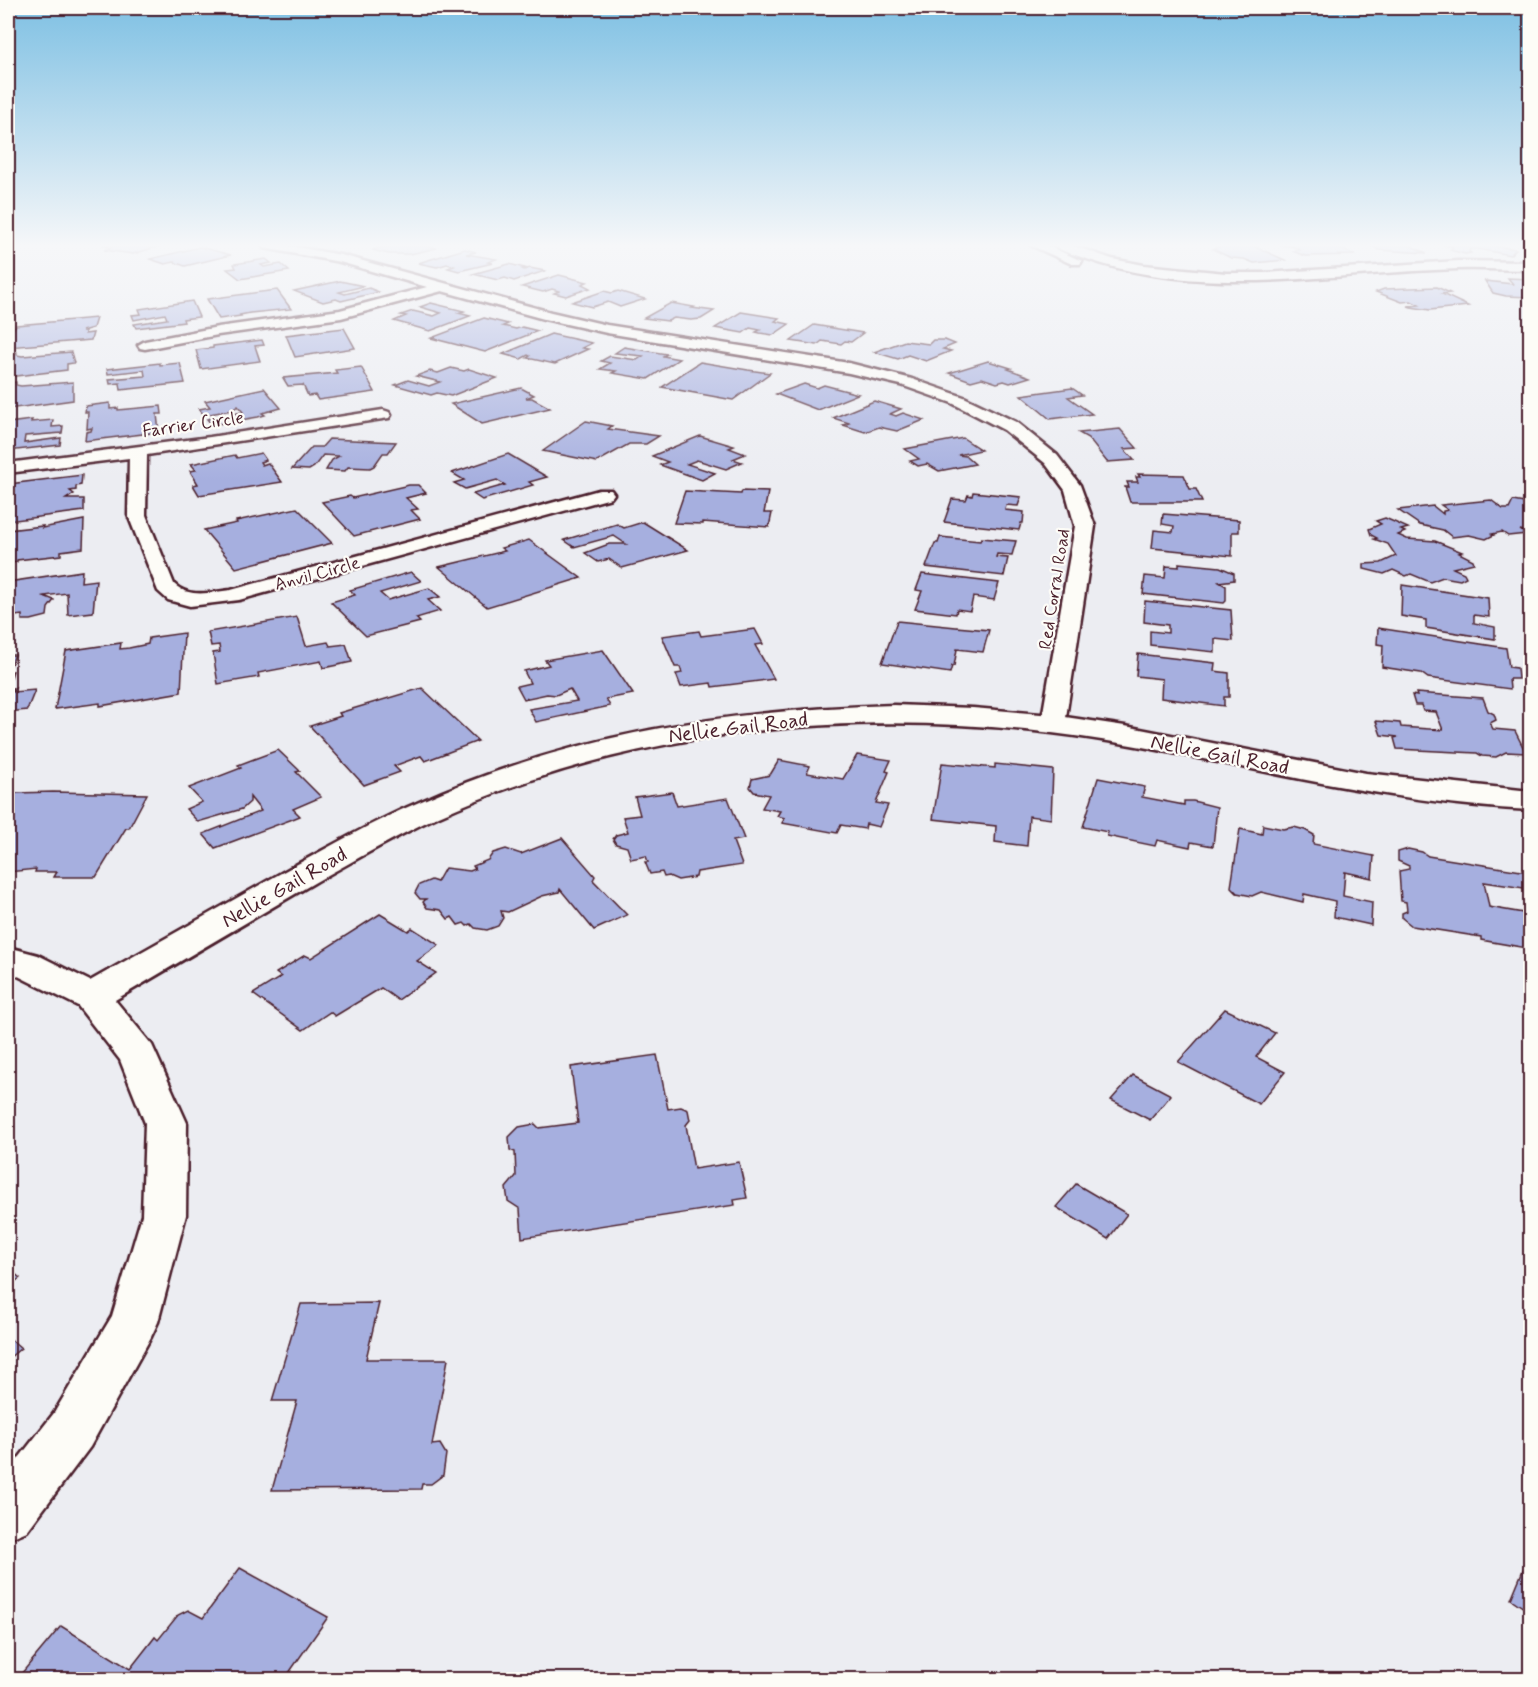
<svg xmlns="http://www.w3.org/2000/svg" width="1538" height="1687" font-family="Mynerve,sans-serif">
<style>
.building{fill:#a6afdf;stroke:#4a1f2b;stroke-width:1.5}
.lines{fill:none;stroke-linecap:round;stroke-linejoin:round}
.street-casing{stroke:#4a1f2b;stroke-width:5}
.secondary-casing{stroke:#4a1f2b;stroke-width:5}
.street{fill:#fdfcf7;fill-rule:evenodd}
.secondary{fill:#fdfcf7;fill-rule:evenodd}
.labels{text-anchor:middle;stroke-width:4.5;stroke-linejoin:round;paint-order:stroke}
.far-street-label{font-size:18px;fill:#4a1f2b;stroke:#fdfcf7}
.street-label{font-size:21px;fill:#4a1f2b;stroke:#fdfcf7}
</style>
<rect width="100%" height="100%" fill="#ecedf2"/>
<filter id="ink" filterUnits="userSpaceOnUse"><feTurbulence type="fractalNoise" baseFrequency=".0167" numOctaves="2"/><feDisplacementMap in="SourceGraphic" scale="12" xChannelSelector="R" yChannelSelector="G"/><feConvolveMatrix kernelMatrix="1 2 1 2 8 2 1 2 1" color-interpolation-filters="sRGB"/></filter>
<g filter="url(#ink)">
<g class="building">
<path d="M103,245H163L133,254L104,250L111,248Z"/>
<path d="M392,245H422L437,248L410,254H389L372,250Z"/>
<path d="M1251,245L1285,260L1254,263L1244,259L1231,258L1213,249L1223,245Z"/>
<path d="M1281,245H1332L1355,255L1306,256L1292,251L1300,250L1295,247Z"/>
<path d="M1370,245H1409L1427,253L1379,250Z"/>
<path d="M1444,245H1497L1495,246L1516,249L1510,255L1478,249H1470L1469,251L1471,253L1465,254L1450,250L1453,247Z"/>
<path d="M200,247L231,255L185,266L174,262L165,264L150,259Z"/>
<path d="M465,249L476,252L466,254L496,259L488,262L493,263L459,271L448,268L454,266L447,264L437,267L418,263Z"/>
<path d="M266,259L271,263L261,265L264,267L281,264L289,271L240,279L227,269L236,268L234,264Z"/>
<path d="M509,264L525,268L522,269L524,270L530,268L545,271L514,281L505,278L498,280L473,274Z"/>
<path d="M559,275L587,282L582,284L590,288L566,296L554,293L559,291L552,289L543,292L522,287Z"/>
<path d="M1508,278L1530,279V297L1506,296L1493,293L1485,281L1513,284Z"/>
<path d="M340,281L364,286L339,292L345,294L369,288L379,292L341,301L336,299L323,302L294,291Z"/>
<path d="M1437,287L1450,293L1442,294L1468,306L1430,310L1411,307L1408,306L1419,305L1411,301L1402,302L1376,292L1384,289Z"/>
<path d="M277,290L291,309L250,313L240,315L241,316L219,319L207,299Z"/>
<path d="M604,291L612,293L618,291L645,299L620,307L608,302L592,307L572,302Z"/>
<path d="M192,301L199,317L183,319L184,322L136,328L134,324L167,319L165,314L134,320L132,315L141,314L139,309Z"/>
<path d="M431,303L464,311L458,313L470,316L430,331L394,321L406,316L401,315L413,311L434,316L441,313L420,307Z"/>
<path d="M671,303L694,307L692,308L714,311L701,319L691,320L674,318L668,321L644,318Z"/>
<path d="M741,312L779,318L775,321L789,324L773,335L760,333L756,332L760,330L750,328L743,333L715,328Z"/>
<path d="M96,318L93,328L82,331H85V334L93,333L91,340L8,347V337L16,325Z"/>
<path d="M484,318L508,324L503,326L516,329L522,327L538,331L485,352L431,338Z"/>
<path d="M814,325L863,333L851,342L845,341L841,344L822,341L817,345L791,341Z"/>
<path d="M344,328L355,348L295,357L286,335Z"/>
<path d="M551,334L592,343L582,348L588,349L555,364L527,358L530,356L528,355L521,359L503,354Z"/>
<path d="M262,340L264,345L255,346L260,361L201,369L196,350L213,348V346Z"/>
<path d="M933,340H945L955,344L943,349L951,351L926,361L908,355L898,359L874,352L905,341L929,344Z"/>
<path d="M624,347L667,354L663,356L679,359L648,379L612,373L616,371L600,369L610,363L601,361L610,356L637,360L643,356L615,353Z"/>
<path d="M17,352V355L22,356L71,352L74,363L67,364V370L8,377V353Z"/>
<path d="M988,361L1011,368L1008,369L1030,377L1010,383L1004,381L997,383L982,378L971,381L949,373Z"/>
<path d="M700,362L748,370L770,373L733,400L662,387Z"/>
<path d="M160,363V365L180,363L185,383L121,390L120,383L110,384L109,379L145,376L144,370L108,374L107,369Z"/>
<path d="M361,367L375,392L318,400L315,395L308,396L303,385L288,386L283,378L337,373L335,370Z"/>
<path d="M451,368L464,371L469,369L497,378L451,396L437,393L431,395L395,385L408,380L429,386L440,382L416,376L430,371L438,373Z"/>
<path d="M16,382V385L21,386L73,382V400L8,409V383Z"/>
<path d="M804,384L817,388L824,385L858,394L818,410L776,394Z"/>
<path d="M264,388L281,408L262,413L265,415L258,417L212,425L207,419L243,412L238,406L232,410L204,415L199,409L210,407L205,401Z"/>
<path d="M521,388L534,395L526,398H532L550,408L482,424L451,404Z"/>
<path d="M1072,388L1082,395L1068,397L1092,414L1050,419L1021,395Z"/>
<path d="M874,401L901,409L890,414L896,416L903,413L924,420L897,431L879,427L865,432L843,425L849,423L833,418Z"/>
<path d="M110,403V409L118,408V410L161,406L162,414H157L159,432L85,441L86,432L91,431L92,428L87,429L88,412H85L86,406Z"/>
<path d="M32,420L31,422L53,420L52,427L63,426L62,433L25,436L24,443L61,438L60,445L8,451V423Z"/>
<path d="M586,421L612,426L608,429L659,436L646,444H629L597,462L543,451Z"/>
<path d="M1120,429L1137,448L1124,449L1134,460L1107,462L1088,438L1079,433Z"/>
<path d="M700,436L734,446L729,448L745,454L733,459L742,462L726,469L697,460L687,464L715,473L702,480L660,465L668,462L652,456Z"/>
<path d="M963,438L981,450L958,455L966,456L975,464L939,471L927,464L918,466L910,461L919,459L905,449Z"/>
<path d="M329,439L396,442L388,453H383L374,466L370,468L348,467L345,471L326,470L332,460L339,456L323,455L314,467L309,470L292,469L312,447H322Z"/>
<path d="M261,453L266,460L260,462L262,465L268,463L282,482L199,495L193,485L198,484L190,471L196,470L191,464L235,455L237,458Z"/>
<path d="M508,454L547,477L529,482L533,485L482,500L473,494L505,485L497,480L465,489L454,483L464,480L452,473Z"/>
<path d="M1138,474L1184,475L1190,489H1196L1202,502H1130L1125,487H1129L1127,482H1138L1136,477H1140Z"/>
<path d="M82,475L81,485L76,486V490L70,491L74,494L66,499H84V511L8,521L9,484Z"/>
<path d="M409,485H418L426,493L406,498L418,509L411,510L420,519L354,536L322,502L350,496L353,498Z"/>
<path d="M685,491L741,494L742,491L768,492L764,513H772L769,527L703,522V524L674,523Z"/>
<path d="M973,492L1021,497L1018,506L1006,505L1005,510L1024,512L1023,523H1021L1019,530L944,522L952,499L966,500L968,495L972,496Z"/>
<path d="M1491,500L1503,509H1509L1513,501L1530,504V532L1520,530L1527,534L1508,536L1502,532L1492,534L1494,535L1486,539L1469,535L1452,537L1443,530L1420,525L1398,510L1433,506L1443,514V511L1448,510L1441,505Z"/>
<path d="M297,508L332,543L236,568L204,530L237,523L236,521Z"/>
<path d="M1163,514L1239,520V532H1232V556L1152,548L1154,530L1173,532L1174,526L1162,524Z"/>
<path d="M1385,518L1408,528L1401,530L1405,532L1398,535L1407,539L1435,541L1462,552L1459,553L1473,560L1474,563L1453,568L1464,573L1466,577L1460,580L1443,577L1430,582L1411,574L1406,576L1393,570L1384,574L1364,569V564L1381,563L1396,556L1388,544L1374,539L1377,538L1371,535L1369,529L1381,524L1376,521Z"/>
<path d="M84,520L83,548L61,551V555L17,560V562L8,564V530L43,526L42,528Z"/>
<path d="M643,522L688,550L622,568L609,559L598,562L585,553L609,544H626L614,536L574,547L564,540L617,524L624,528Z"/>
<path d="M940,537L980,541L981,538L1016,541L1012,555L997,554L996,557L1008,558L1004,576L926,567L935,543H938Z"/>
<path d="M529,540L581,578L487,607L439,567L505,551L501,548Z"/>
<path d="M1179,563L1220,567L1234,573V580L1219,582L1226,586V601L1224,603L1143,594L1145,576L1165,578L1166,566L1179,567Z"/>
<path d="M82,571L81,582L96,580L93,612L68,615L67,593L44,596L54,600L48,608L47,616L31,620H22V615L8,617V582Z"/>
<path d="M411,572L421,581L380,593L388,600L429,588L440,597L428,600L440,611L416,618L420,622L366,636L331,602L355,595L350,590Z"/>
<path d="M922,574L999,583L994,600L973,597L970,611L957,609L956,614L915,609L922,591L916,590Z"/>
<path d="M1402,585L1488,598L1489,617L1474,615V623L1495,627V639L1426,628V620L1401,616Z"/>
<path d="M1145,601L1231,610L1233,641L1215,639V652L1150,645V631L1168,633V625L1144,622Z"/>
<path d="M297,617L306,646L328,642L330,646L346,644L352,662L323,668L321,661L258,673L259,677L218,684L213,653L220,652L219,645L211,646L208,632Z"/>
<path d="M897,621L956,627L989,630L983,652L957,649L954,666H952L950,673L882,663Z"/>
<path d="M1378,628L1506,648L1509,667L1517,668L1518,679H1509L1510,689L1428,678L1421,673L1382,667L1383,645L1377,644Z"/>
<path d="M755,629L763,644L755,645L774,679L712,687L711,683L681,687L676,674L682,673L680,667H675L662,636L699,631L701,636Z"/>
<path d="M184,633L181,692L100,706V703L55,709L66,651L121,643L120,649L129,648L148,644L149,638Z"/>
<path d="M603,650L633,694L606,699L610,706L536,722L529,709L577,701L570,689L556,695L547,694L524,699L517,686L530,683L524,671L549,665L545,660Z"/>
<path d="M1138,654L1215,663L1214,671L1229,673V697H1224V706L1161,698L1162,679L1136,676Z"/>
<path d="M8,655H15L8,672L13,671L8,687Z"/>
<path d="M15,688L13,692L35,690L27,710L8,712V689Z"/>
<path d="M422,688L478,741L425,761L421,756L394,766L400,772L364,785L310,726L341,716L339,713Z"/>
<path d="M1416,693L1483,698L1488,711L1494,714L1496,720L1490,723L1493,729L1515,731L1526,753L1506,752L1496,757L1482,756L1477,753L1397,749L1394,738L1398,737L1381,735L1376,721L1400,723L1401,727L1443,730L1436,712L1423,711L1421,705H1415L1412,695L1417,696Z"/>
<path d="M278,750L300,771L296,772L321,797L293,809L300,816L290,820L215,848L203,834L261,811L250,797V802L242,809L198,822L186,809L202,802L189,788L241,768L238,765Z"/>
<path d="M857,755L891,760L886,771L889,772L876,803L888,805L879,827L866,824L865,829L841,825L837,833L782,823L785,818L777,816L780,811L762,808L769,795L754,792L750,787L752,779L770,775L779,760L810,766L807,773L843,779Z"/>
<path d="M942,763L995,768V764L1053,770L1051,819L1029,816L1027,846L995,842L996,826L933,819Z"/>
<path d="M1098,778L1145,787L1142,797L1184,805V801H1193L1217,807L1213,846L1191,842L1190,847L1157,840L1155,846L1107,836L1108,832L1083,827Z"/>
<path d="M53,792L147,794L129,828H126L96,877H54L57,872H35L36,869L8,872V805L16,793Z"/>
<path d="M672,792L677,806L728,798L744,839L733,841L742,865L697,872L696,877L678,880L669,876L664,877L662,872L650,874L645,862H648L646,856L631,859L627,847L616,844L613,839L616,835L628,832L623,817L640,815L635,797Z"/>
<path d="M1263,825L1283,829L1294,827L1305,830L1314,835L1313,844L1374,856L1372,878L1345,872L1343,896L1372,902L1371,925L1334,917L1335,901L1304,894L1303,902L1261,892L1252,896L1237,893L1231,887L1240,829L1262,834Z"/>
<path d="M562,838L595,876L593,880L627,915L594,930L560,889L559,892L542,896L508,912L501,911L503,918L498,926L487,930L475,928L471,924L467,926L464,923L458,925L452,917L448,919L441,910L427,908L423,902L426,899H420L415,893L419,885L431,880L437,882L445,868L470,871L475,869L473,866L488,860L493,853L506,849L521,854Z"/>
<path d="M1408,849L1422,852L1428,856L1521,871L1530,870V889L1484,882L1489,907L1523,913L1524,919L1530,920V945L1527,944V948L1481,940V937L1412,926L1402,918V913L1407,911L1406,902L1401,901L1399,871L1409,869V866L1398,861V852Z"/>
<path d="M380,914L408,931L412,928L439,945L417,961L436,973L398,1000L381,988L335,1016L330,1012L303,1030L253,994L281,977L276,973L305,955L311,958Z"/>
<path d="M1225,1009L1275,1033L1256,1057L1285,1072L1259,1104L1178,1062Z"/>
<path d="M657,1055L668,1109L681,1107L688,1110L690,1120L686,1125L694,1169L739,1162L747,1198L734,1200L735,1205L522,1238L520,1209L508,1201L506,1188L516,1176L515,1152L510,1150L509,1137L519,1127L535,1124L539,1128L578,1123L571,1067Z"/>
<path d="M1133,1075L1171,1095L1150,1120L1111,1100Z"/>
<path d="M1076,1184L1127,1214L1108,1239L1056,1207Z"/>
<path d="M8,1268L20,1278L8,1287Z"/>
<path d="M379,1303L366,1359H448L432,1445L440,1444L446,1454L443,1475L431,1484H422L421,1489L272,1490L297,1401H272L301,1304Z"/>
<path d="M8,1337L21,1348L8,1359Z"/>
<path d="M1530,1553V1612L1511,1599Z"/>
<path d="M240,1568L328,1617L284,1680H16L61,1626L130,1669L155,1637L158,1640L178,1615L188,1610L203,1618Z"/>
</g>
<g class="lines">
<defs>
<g id="street">
<path d="M262,245H285L341,255L551,312L607,325L849,363L912,379L964,397L1016,422L1057,455L1080,485L1095,526L1065,724L1062,729L1053,731L1044,729L1041,724L1075,526L1065,490L1045,463L1004,430L952,403L901,385L849,373L607,333L544,319L442,291L341,318L218,335L145,349L140,348L138,345L145,341L218,327L340,310L427,287L340,262L264,248Z"/>
<path d="M1030,245H1046L1082,261L1080,264H1072Z"/>
<path d="M1054,245H1071L1112,259L1144,265L1226,273H1264L1458,261L1530,262V270C1506,270 1482,268 1458,269C1337,272 1204,300 1087,259C1077,255 1061,252 1054,245Z"/>
<path d="M383,410L389,412L391,415L389,418L147,455L146,515L174,584C190,599 211,592 231,590L599,490H611L614,494L611,498L239,600L190,606L168,600L158,591L128,515L129,458L8,473V463L210,437Z"/>
</g>
<path id="secondary" d="M894,705L973,708L1052,715L1125,726L1366,773L1530,791V810C1454,806 1377,794 1301,779C1219,763 1136,743 1052,733C844,708 631,730 439,816C396,836 355,860 314,883C247,922 181,961 115,1000L152,1045L187,1123L186,1215L158,1322L151,1337L90,1447L27,1531L8,1539V1472L54,1413L112,1316L142,1215L145,1123L120,1060L78,1006L8,971V947L38,955L90,981C157,943 224,905 292,867C333,845 374,821 417,803C572,734 725,710 894,705Z"/>
</defs>
<use href="#street" class="street-casing"/>
<use href="#secondary" class="secondary-casing"/>
<use href="#street" class="street"/>
<use href="#secondary" class="secondary"/>
</g>
</g>
<linearGradient id="sky" x2="0" y2="1"><stop stop-color="#7ec0e3"/><stop offset="0.51" stop-color="#f6f7f9"/><stop offset="1" stop-color="#f6f7f9" stop-opacity="0"/></linearGradient>
<rect width="1538" height="481" fill="url(#sky)"/>
<g class="labels">
<g class="far-street-label">
<text transform="translate(193 424) rotate(-8)" y="6">Farrier Circle</text>
<text transform="translate(317 573) rotate(-15)" y="6">Anvil Circle</text>
<text transform="translate(1054 589) rotate(-81)" y="6">Red Corral Road</text>
</g>
<g class="street-label">
<text transform="translate(738 727) rotate(-7)" y="7">Nellie Gail Road</text>
<text transform="translate(1220 754) rotate(11)" y="7">Nellie Gail Road</text>
<text transform="translate(284 887) rotate(-30)" y="7">Nellie Gail Road</text>
</g>
</g>
<rect width="1538" height="1687" fill="none" stroke="#fdfcf7" stroke-width="30"/>
<rect x="15" y="15" width="1508" height="1657" fill="none" stroke="#4a1f2b" stroke-width="2" filter="url(#ink)"/>
</svg>
